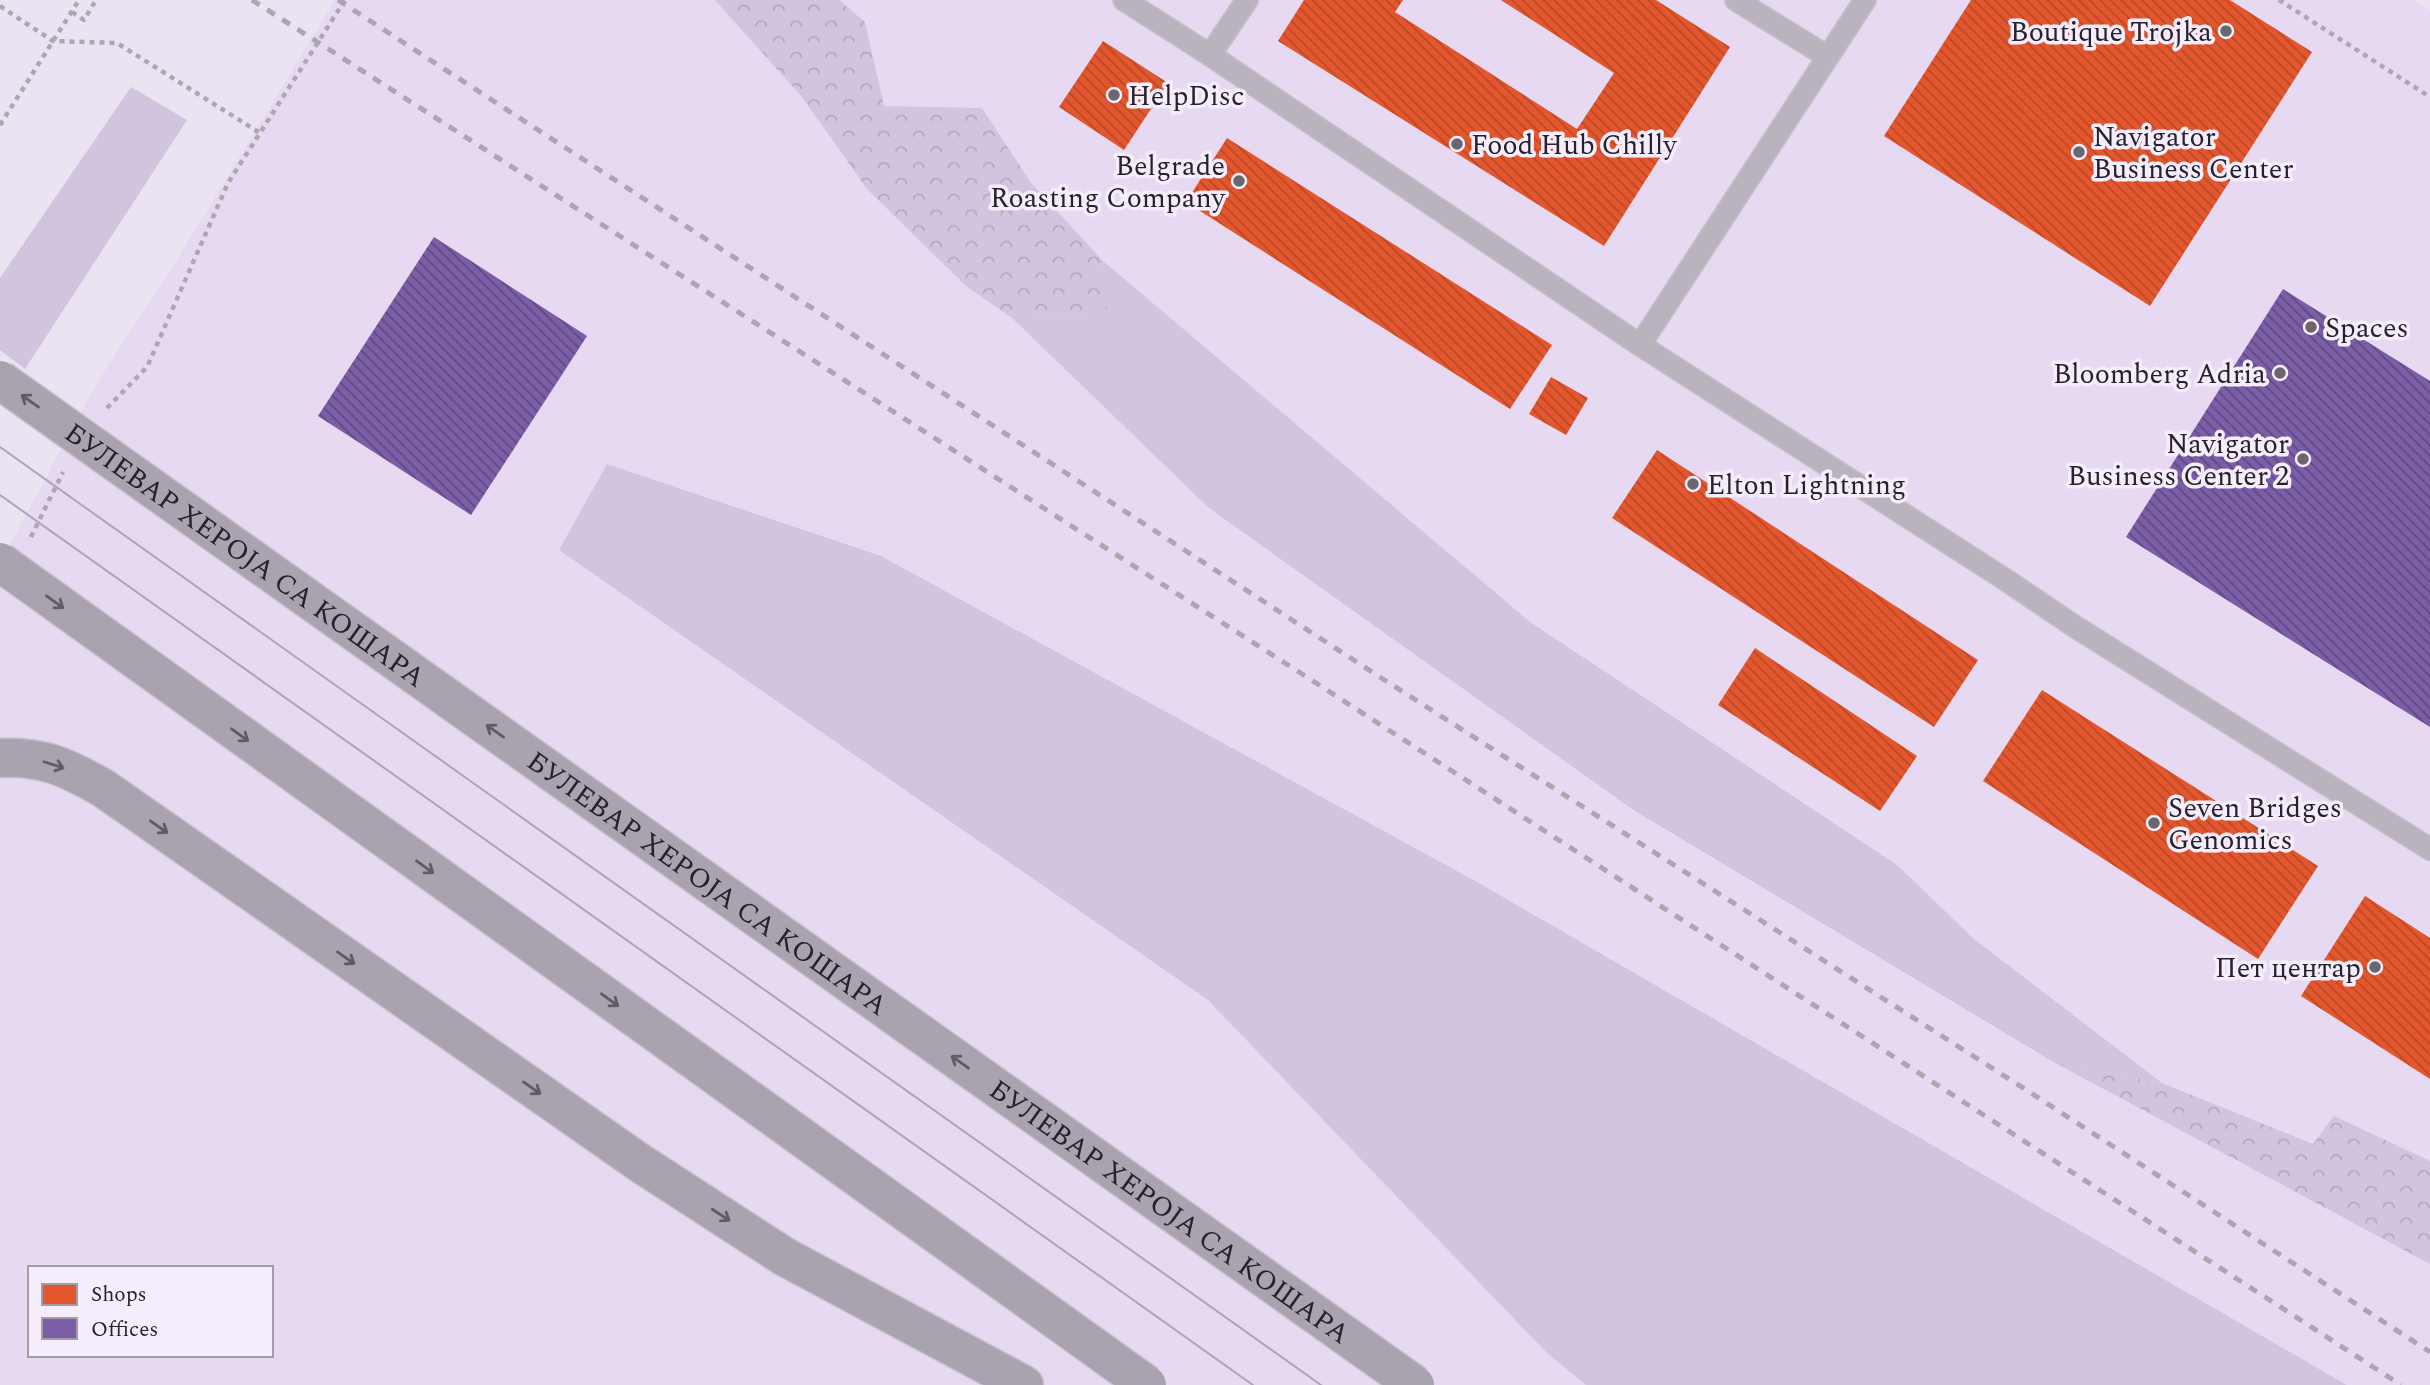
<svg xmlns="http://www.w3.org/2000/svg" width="2430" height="1385" font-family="Spectral,serif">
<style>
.built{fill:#e6d9f1;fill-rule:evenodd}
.grass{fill:#d2c3df}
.forest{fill:url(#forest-crowns)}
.shops{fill:url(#shops-back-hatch)}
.offices{fill:url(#offices-back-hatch)}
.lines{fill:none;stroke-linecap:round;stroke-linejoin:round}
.lane-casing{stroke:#c7c1cc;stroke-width:24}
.primary-casing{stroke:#c7c1cc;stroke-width:41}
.path{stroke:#aca7b0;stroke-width:4.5;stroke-dasharray:5 5;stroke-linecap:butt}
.lane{stroke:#b9b3bd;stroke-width:21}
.primary{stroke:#a9a2af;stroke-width:38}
.tram{stroke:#aaa7b0;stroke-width:2}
.rail{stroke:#aaa7b0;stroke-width:5;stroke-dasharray:9 9;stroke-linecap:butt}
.primary-bridge-casing{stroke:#c7c1cc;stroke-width:41;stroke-linecap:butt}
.primary-bridge{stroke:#a9a2af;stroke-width:38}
.oneway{stroke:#615b66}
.poi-dot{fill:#6b6570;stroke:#f5edfc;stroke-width:2.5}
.labels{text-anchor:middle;stroke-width:7;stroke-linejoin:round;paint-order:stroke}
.poi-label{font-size:28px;fill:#26212a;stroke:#f5edfc;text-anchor:start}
.street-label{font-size:28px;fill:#26212a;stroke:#f5edfc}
</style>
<defs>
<pattern id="forest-crowns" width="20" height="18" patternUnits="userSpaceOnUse" patternTransform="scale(1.75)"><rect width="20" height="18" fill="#d2c3df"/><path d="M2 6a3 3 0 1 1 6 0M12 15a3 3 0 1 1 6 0" fill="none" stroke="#b4a7c0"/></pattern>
<pattern id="shops-back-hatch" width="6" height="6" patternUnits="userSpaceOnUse" patternTransform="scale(1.75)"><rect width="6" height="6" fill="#e4572e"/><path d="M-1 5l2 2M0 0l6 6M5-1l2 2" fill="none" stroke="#b94827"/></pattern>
<pattern id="offices-back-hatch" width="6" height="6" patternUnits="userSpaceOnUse" patternTransform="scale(1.75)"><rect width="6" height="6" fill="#7b5ea7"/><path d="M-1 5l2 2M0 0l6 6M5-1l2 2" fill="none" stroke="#5f4980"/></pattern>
</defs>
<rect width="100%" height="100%" fill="#eae3f1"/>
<path class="built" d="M335,0H2415L2430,10V1385H0V563L97,383L178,258ZM30,1268H271V1355H30Z"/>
<g class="grass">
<path d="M131,87L187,120L25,369L0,350V278Z"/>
<path d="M1103,261L1530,622L1897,865L1974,939L2162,1083L2057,1064L1632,809L1209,508L1012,318L1106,317Z"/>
<path d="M607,464L881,556L1477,882L2347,1385H1586L1547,1353L1208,1000L559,550Z"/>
</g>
<g class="forest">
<path d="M715,0H839L865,22L884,106L982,108L1031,183L1103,261L1107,317L1012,318L966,286L867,189L802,97Z"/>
<path d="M2057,1064L2162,1083L2313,1144L2334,1116L2430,1161V1264Z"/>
</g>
<g class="shops">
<path d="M1304,0H1403L1395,12L1577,129L1614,73L1501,0H1656L1730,47L1604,246L1278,41Z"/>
<path d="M1971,0H2230L2312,52L2150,306L1884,136Z"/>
<path d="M1103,41L1168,83L1124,150L1059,107Z"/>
<path d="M1227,138L1552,345L1510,409L1186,202Z"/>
<path d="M1551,377L1588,398L1566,435L1529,414Z"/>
<path d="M1657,450L1978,660L1934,727L1612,518Z"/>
<path d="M1755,648L1917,756L1880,811L1718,705Z"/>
<path d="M2042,690L2318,866L2258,959L1983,781Z"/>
<path d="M2365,896L2430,938V1079L2301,996Z"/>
</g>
<g class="offices">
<path d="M434,237L587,336L471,515L318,416Z"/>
<path d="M2283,289L2430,381V727L2126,537Z"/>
</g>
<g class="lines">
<defs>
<g id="lane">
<path d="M1124,0L1210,55L1640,345L2006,580L2074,626L2430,849"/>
<path d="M1736,0L1828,57"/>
<path d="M1210,55L1247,0"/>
<path d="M1640,345L1865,0"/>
</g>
<path id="primary" d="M0,758C43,756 66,767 103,788L640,1163L785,1257L1024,1385"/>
</defs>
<use href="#lane" class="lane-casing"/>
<use href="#primary" class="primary-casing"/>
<g class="path">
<path d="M2279,0L2430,97"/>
<path d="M0,6L53,41L117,43L260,133"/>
<path d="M72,12L84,20L96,0"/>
<path d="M0,125L79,0"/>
<path d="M107,408L147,367L228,183L345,0"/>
<path d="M31,537L63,472"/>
</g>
<use href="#lane" class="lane"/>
<use href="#primary" class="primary"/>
<g class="tram">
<path d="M0,447L1321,1385"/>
<path d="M0,495L1253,1385"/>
</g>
<g class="rail">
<path d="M252,0L1299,672L2401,1385"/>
<path d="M338,0L1386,681L2017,1084L2430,1352"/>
</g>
<defs>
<g id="primary-bridge">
<path id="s1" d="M0,380L1415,1385"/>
<path d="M0,562L1147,1385"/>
</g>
</defs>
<use href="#primary-bridge" class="primary-bridge-casing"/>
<use href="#primary-bridge" class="primary-bridge"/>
</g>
<defs><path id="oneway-shaft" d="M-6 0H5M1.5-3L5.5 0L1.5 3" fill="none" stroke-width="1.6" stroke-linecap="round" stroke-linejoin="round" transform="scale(1.75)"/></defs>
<g class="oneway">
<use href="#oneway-shaft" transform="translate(30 401) rotate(-145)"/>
<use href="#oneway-shaft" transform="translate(55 602) rotate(36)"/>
<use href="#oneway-shaft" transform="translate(495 731) rotate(-145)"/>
<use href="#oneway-shaft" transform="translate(240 735) rotate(36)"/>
<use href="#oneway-shaft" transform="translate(54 765) rotate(18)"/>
<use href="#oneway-shaft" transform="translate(159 827) rotate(35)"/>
<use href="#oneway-shaft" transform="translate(425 867) rotate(36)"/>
<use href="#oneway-shaft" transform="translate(346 958) rotate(35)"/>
<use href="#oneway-shaft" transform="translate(610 1000) rotate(36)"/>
<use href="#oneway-shaft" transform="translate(960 1062) rotate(-145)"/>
<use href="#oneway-shaft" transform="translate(532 1088) rotate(35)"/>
<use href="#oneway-shaft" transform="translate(721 1215) rotate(33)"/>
</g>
<g class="poi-dot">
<circle cx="2226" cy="31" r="7"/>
<circle cx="1114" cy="95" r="7"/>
<circle cx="1457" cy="144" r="7"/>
<circle cx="2079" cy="152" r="7"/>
<circle cx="1239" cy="181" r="7"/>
<circle cx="2311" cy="327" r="7"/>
<circle cx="2280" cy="373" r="7"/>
<circle cx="2303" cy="459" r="7"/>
<circle cx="1693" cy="484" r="7"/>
<circle cx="2154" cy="823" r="7"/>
<circle cx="2375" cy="967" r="7"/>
</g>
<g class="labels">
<g class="poi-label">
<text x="2212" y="41" text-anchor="end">Boutique Trojka</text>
<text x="1128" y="105">HelpDisc</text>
<text x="2093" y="146">Navigator<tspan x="2093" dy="32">Business Center</tspan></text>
<text x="1471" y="154">Food Hub Chilly</text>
<text x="1225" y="175" text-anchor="end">Belgrade<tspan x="1225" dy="32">Roasting Company</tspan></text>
<text x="2325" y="337">Spaces</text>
<text x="2266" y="383" text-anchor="end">Bloomberg Adria</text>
<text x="2289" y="453" text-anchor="end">Navigator<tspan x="2289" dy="32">Business Center 2</tspan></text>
<text x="1707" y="494">Elton Lightning</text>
<text x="2168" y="817">Seven Bridges<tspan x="2168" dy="32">Genomics</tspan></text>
<text x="2361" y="977" text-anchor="end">Пет центар</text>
</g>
<g class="street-label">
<text dy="10" stroke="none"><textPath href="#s1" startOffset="301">БУЛЕВАР ХЕРОЈА СА КОШАРА</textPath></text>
<text dy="10" stroke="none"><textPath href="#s1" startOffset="868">БУЛЕВАР ХЕРОЈА СА КОШАРА</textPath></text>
<text dy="10" stroke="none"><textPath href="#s1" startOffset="1435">БУЛЕВАР ХЕРОЈА СА КОШАРА</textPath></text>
</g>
</g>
<rect x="28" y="1266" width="245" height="91" fill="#f5edfc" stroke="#a29ba8" stroke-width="2"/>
<rect x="42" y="1284" width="35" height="21" fill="#e4572e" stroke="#a29ba8" stroke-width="2"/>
<text x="91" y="1301" font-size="21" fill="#26212a">Shops</text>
<rect x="42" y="1318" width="35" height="21" fill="#7b5ea7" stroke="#a29ba8" stroke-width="2"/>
<text x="91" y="1336" font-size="21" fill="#26212a">Offices</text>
</svg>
